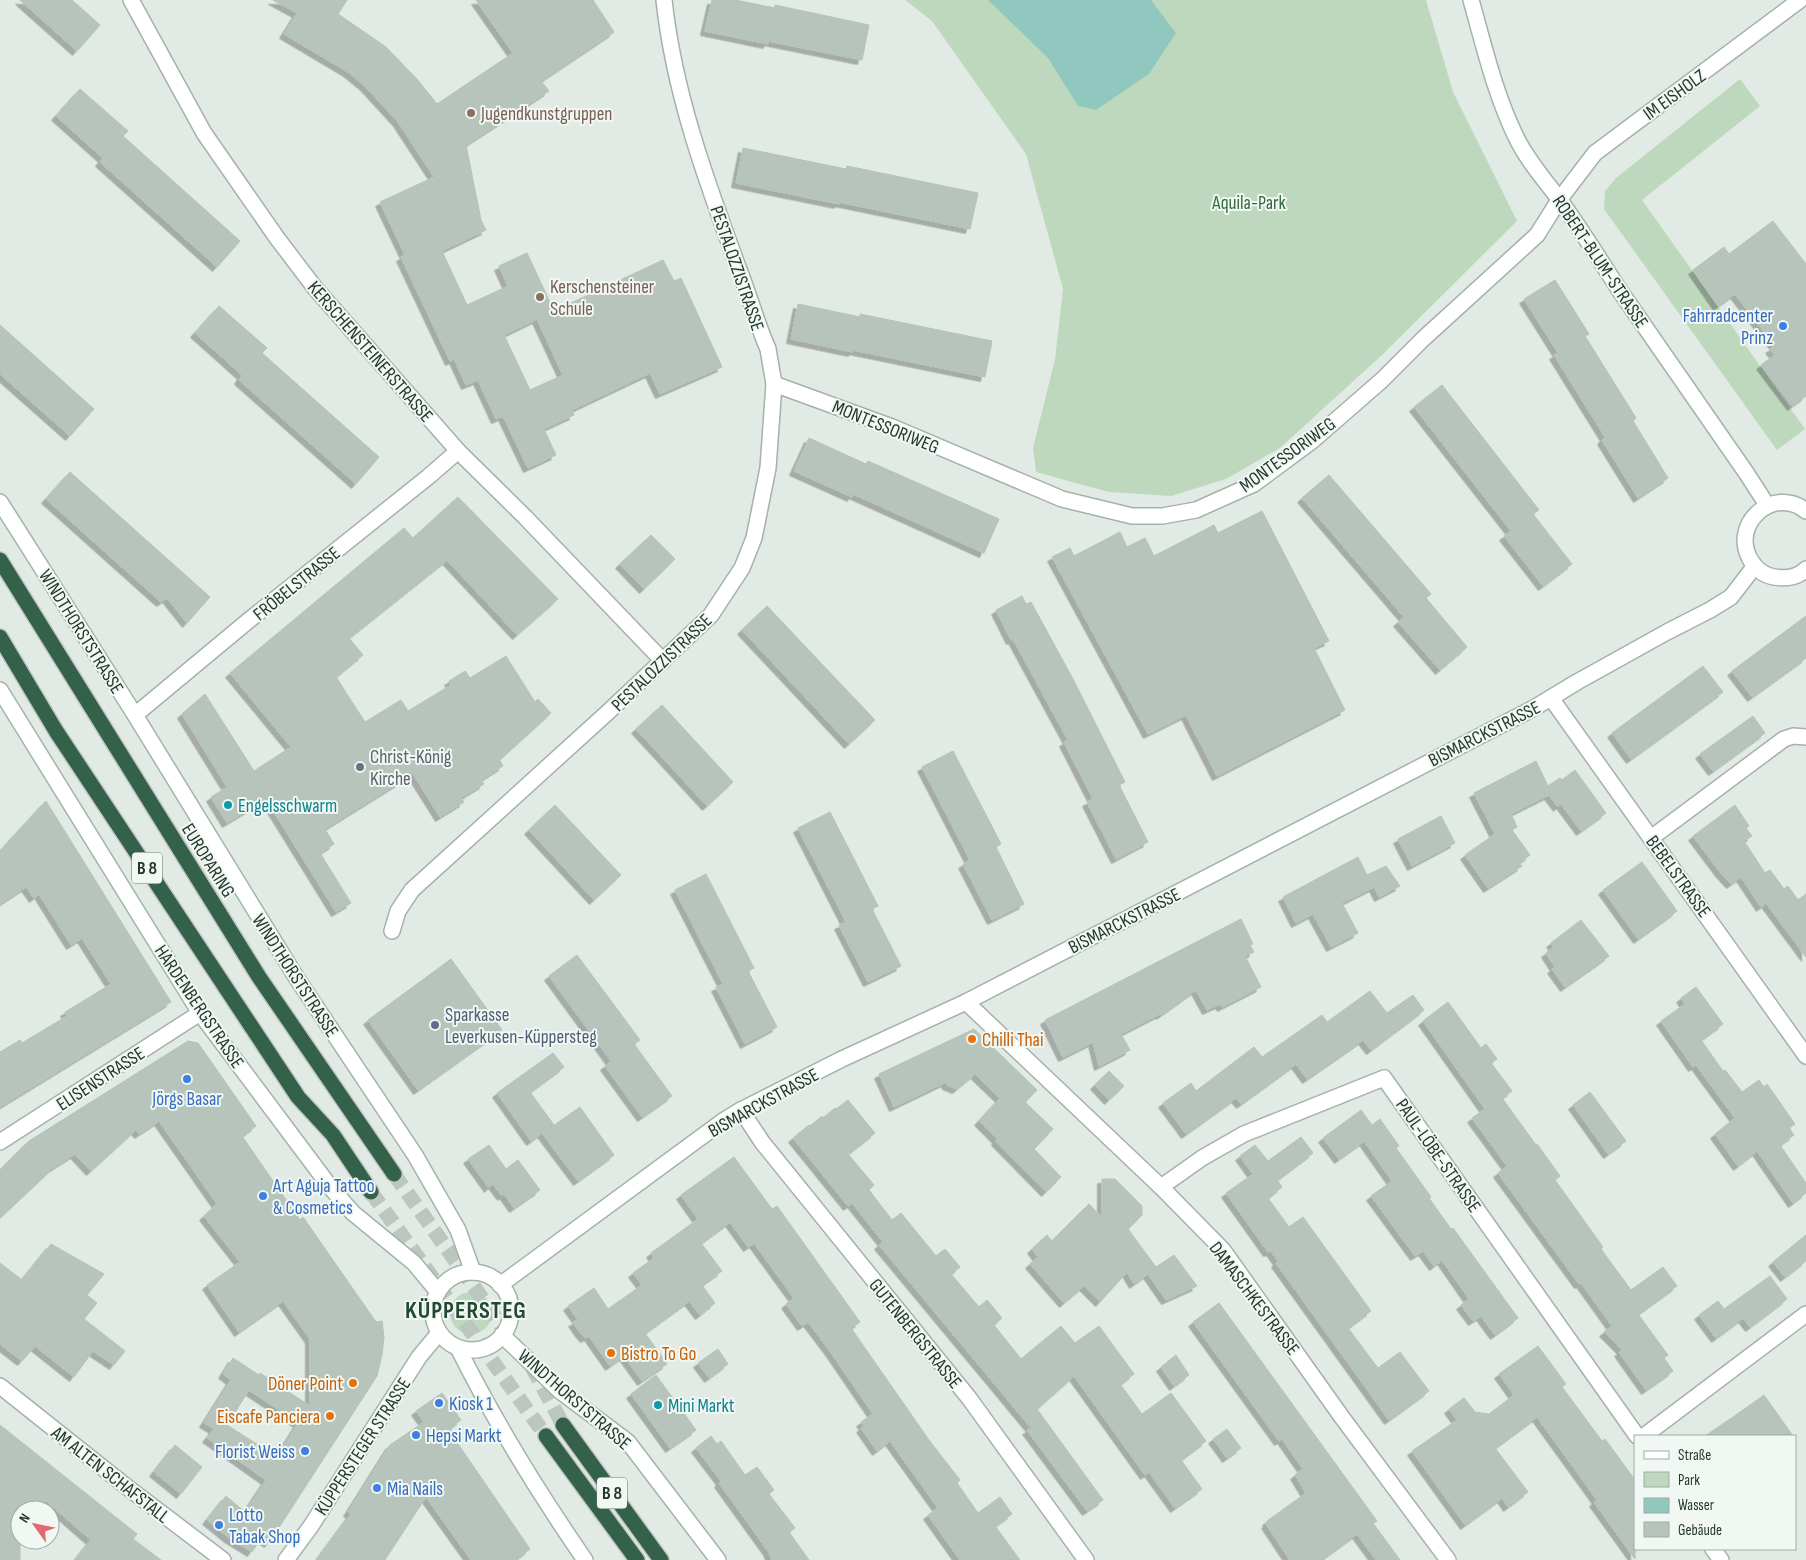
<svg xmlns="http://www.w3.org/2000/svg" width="1806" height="1560" font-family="'Sofia Sans Condensed',sans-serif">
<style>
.green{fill:#bed8bd}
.water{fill:#90c8c0}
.building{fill:#b7c4bc;stroke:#b5c2b9;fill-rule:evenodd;filter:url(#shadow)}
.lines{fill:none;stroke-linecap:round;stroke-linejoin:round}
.highway-tunnel{stroke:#bbc6bf;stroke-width:15;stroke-dasharray:15 8;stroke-linecap:butt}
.street-casing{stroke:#a5b1a9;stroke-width:18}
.secondary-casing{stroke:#a2b4a8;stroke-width:18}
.highway-casing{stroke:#c2c7c4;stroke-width:18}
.street{stroke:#fff;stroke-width:15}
.secondary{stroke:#fff;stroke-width:15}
.highway{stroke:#34614a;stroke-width:15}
.education-dot{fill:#8d6e63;stroke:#f1f7f3;stroke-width:2}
.shop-dot{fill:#3f7fe0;stroke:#f1f7f3;stroke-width:2}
.worship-dot{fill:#6b7280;stroke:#f1f7f3;stroke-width:2}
.culture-dot{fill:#0f9aa8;stroke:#f1f7f3;stroke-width:2}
.service-dot{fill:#5c6f8a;stroke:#f1f7f3;stroke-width:2}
.food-dot{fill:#e8710a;stroke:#f1f7f3;stroke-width:2}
.labels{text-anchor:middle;stroke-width:4;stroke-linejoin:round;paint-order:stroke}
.shield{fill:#f1f7f3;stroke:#627168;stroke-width:1}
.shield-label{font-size:18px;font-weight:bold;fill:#24382d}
.street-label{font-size:19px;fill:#24382d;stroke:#f1f7f3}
.education-label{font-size:19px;fill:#785e54;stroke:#f1f7f3;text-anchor:start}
.park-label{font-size:19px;fill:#336a39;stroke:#f1f7f3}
.shop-label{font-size:19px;fill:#366cbe;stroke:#f1f7f3;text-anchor:start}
.worship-label{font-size:19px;fill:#5b616d;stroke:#f1f7f3;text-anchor:start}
.culture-label{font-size:19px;fill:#0d838f;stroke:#f1f7f3;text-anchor:start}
.service-label{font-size:19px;fill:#4e5e75;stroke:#f1f7f3;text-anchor:start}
.food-label{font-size:19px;fill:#c56008;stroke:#f1f7f3;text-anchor:start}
.district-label{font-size:24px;font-weight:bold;letter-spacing:1px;fill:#234834;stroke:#f1f7f3}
</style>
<defs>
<filter id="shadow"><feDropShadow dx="-4.5" dy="4.5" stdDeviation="0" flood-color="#0004"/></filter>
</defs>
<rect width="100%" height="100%" fill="#e1eae4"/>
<g class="green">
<path d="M905,0H1426L1453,92L1517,221L1382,355L1280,448L1226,479L1171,496L1109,492L1036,472L1033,448L1055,359L1063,289L1026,154L932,21Z"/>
<path d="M1740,79L1760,106L1642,200L1805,429L1777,450L1604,209L1605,191L1616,178Z"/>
<circle cx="471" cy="1313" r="21"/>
</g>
<path class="water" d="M988,0H1151L1176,33L1149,74L1096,110L1078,106L1048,58Z"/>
<g class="building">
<path d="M20,0H72L100,25L77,51Z"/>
<path d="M273,0H347L338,14L386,47L417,79L437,104L513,53L476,0H593L614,32L541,81L549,91L466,145L481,220L486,230L442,251L467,305L508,286L499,266L527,253L554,311L663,260L674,281L681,278L722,367L660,394L650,373L572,410L574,415L544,429L556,455L528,468L503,416L496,419L478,380L466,385L454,359L450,361L401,257L405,255L380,202L434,177L398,122L365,86L348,72L284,34L297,13ZM537,319L563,375L530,390L504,335Z"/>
<path d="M712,0H735L775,8V5L869,25L862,60L768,41V44L705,31Z"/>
<path d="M80,89L128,131L123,136L240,241L217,267L100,162L103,158L56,116Z"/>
<path d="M743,148L846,169L847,166L978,193L970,229L839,202V204L736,183Z"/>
<path d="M1773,221L1806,264V396L1792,406L1761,365L1775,355L1770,349L1775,346L1735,294L1718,306L1693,270L1724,247L1729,254Z"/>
<path d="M1555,280L1589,334L1585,336L1636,418L1633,421L1668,478L1638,498L1602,440L1605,437L1554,355L1558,353L1524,299Z"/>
<path d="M798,304L860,317V314L992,341L985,377L853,350V352L791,339Z"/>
<path d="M219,306L267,348L262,353L379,457L356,484L239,380L242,375L195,333Z"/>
<path d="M0,325L94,409L70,436L0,374Z"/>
<path d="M1442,385L1539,510L1533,514L1572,564L1543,586L1504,536L1511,531L1414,407Z"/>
<path d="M809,438L866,464L868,461L999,519L984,553L853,494L852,497L794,471Z"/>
<path d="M70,472L210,597L187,623L167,598L161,602L46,499Z"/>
<path d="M1329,475L1431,594L1426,598L1467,647L1440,670L1398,622L1404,617L1302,498Z"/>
<path d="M458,497L558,599L517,635L447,560L349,638L363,655L336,677L365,722L401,700L408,711L451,685L449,681L465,671L470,678L506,656L535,702L538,699L551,713L507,753L499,759L503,766L481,780L484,784L461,798L464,802L440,817L413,774L325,829L334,844L320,853L351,903L336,912L266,799L227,823L211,797L227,787L182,714L205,694L254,771L291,747L230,673L404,528L413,538Z"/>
<path d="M1262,511L1329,641L1314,648L1345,710L1217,776L1186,715L1148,734L1052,557L1070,548L1074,556L1120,532L1127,547L1145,538L1154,556L1214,525L1218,533Z"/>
<path d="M651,535L675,559L644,589L620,564Z"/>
<path d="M1022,596L1026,604L1031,602L1073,679L1125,782L1119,785L1148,842L1116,859L1087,802L1093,799L1064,742L1068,740L1013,639L1011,640L996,610Z"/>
<path d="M767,606L875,720L849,744L742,630Z"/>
<path d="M1806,616V658L1752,697L1732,671Z"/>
<path d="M1703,666L1723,692L1631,759L1612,733Z"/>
<path d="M662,705L733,782L707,806L636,729Z"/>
<path d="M1753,716L1765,733L1713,771L1700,754Z"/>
<path d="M953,751L1001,844L996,847L1024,904L992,920L963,864L970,860L922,767Z"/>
<path d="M1536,761L1548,786L1560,778L1562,780L1575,770L1606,813L1581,831L1561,804L1558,807L1549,795L1511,814L1517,827L1512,830L1530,855L1519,863L1522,866L1488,888L1465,855L1495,834L1474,793Z"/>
<path d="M46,801L171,1002L0,1107V1052L20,1040L22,1043L67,1016L65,1012L111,984L82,938L71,945L39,894L34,898L26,887L0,904V851Z"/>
<path d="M555,805L621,875L594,900L529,830Z"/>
<path d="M1735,805L1749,826L1746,828L1752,836L1744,841L1765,873L1770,870L1784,889L1788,886L1798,900L1806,894V957L1766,903L1761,907L1741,877L1731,884L1720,872L1693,836Z"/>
<path d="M830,812L878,906L872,909L901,966L868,982L839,925L846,922L798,828Z"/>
<path d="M1441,816L1455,843L1412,866L1398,839Z"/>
<path d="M1358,857L1367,875L1386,866L1400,886L1379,897L1374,887L1342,903L1358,933L1331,947L1313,914L1296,923L1283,897Z"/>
<path d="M1642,862L1677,911L1638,939L1603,890Z"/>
<path d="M706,874L754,968L748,971L777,1027L745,1044L716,987L723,984L675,890Z"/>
<path d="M1241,919L1253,944L1250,945L1254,952L1245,956L1261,987L1222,1007L1220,1004L1207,1010L1196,990L1161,1015L1160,1014L1121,1034L1130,1050L1099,1066L1093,1042L1063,1057L1045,1020Z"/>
<path d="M1581,920L1609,956L1565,987L1552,969L1555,967L1546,953L1554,947L1551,943Z"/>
<path d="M577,955L640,1040L634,1044L672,1096L642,1117L605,1066L611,1061L549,976Z"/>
<path d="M451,959L502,1030L418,1090L368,1020Z"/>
<path d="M1696,987L1723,1024L1701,1040L1723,1071L1725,1070L1742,1092L1759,1080L1764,1087L1767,1084L1795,1124L1789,1128L1794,1135L1780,1145L1806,1183V1193L1793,1203L1757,1151L1738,1166L1715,1134L1735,1118L1696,1065L1693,1067L1661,1021L1685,1004L1681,998Z"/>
<path d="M1370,991L1387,1013L1413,995L1424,1010L1371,1050L1363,1040L1307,1079L1296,1064L1241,1104L1236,1098L1186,1134L1163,1103L1191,1083L1196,1091L1254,1047L1262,1057L1322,1015L1327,1022Z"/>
<path d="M1448,1002L1481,1048L1486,1044L1497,1059L1491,1063L1512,1091L1502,1098L1536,1145L1537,1144L1560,1176L1555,1180L1603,1247L1601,1249L1631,1290L1663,1267L1677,1286L1638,1314L1668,1355L1664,1358L1673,1371L1646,1390L1619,1352L1622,1350L1604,1332L1612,1326L1581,1283L1579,1284L1498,1173L1507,1166L1472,1118L1485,1109L1423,1021Z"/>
<path d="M974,1029L1037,1090L1025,1102L1053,1129L1034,1149L1061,1177L1046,1192L996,1141L997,1139L979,1121L1000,1098L975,1074L957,1089L947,1085L946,1082L894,1107L879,1074Z"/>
<path d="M188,1041L198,1043L256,1126L242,1136L300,1220L303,1217L376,1322L382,1321L384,1337L382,1355L377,1376L269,1543L261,1538L252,1552L229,1538L207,1520L226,1496L245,1512L266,1480L207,1438L214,1429L204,1423L231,1380L223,1374L233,1358L259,1375L260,1373L310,1406V1339L283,1301L239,1332L207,1285L240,1262L204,1216L217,1204L159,1121L139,1134L136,1130L91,1171L75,1154L53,1168L0,1218V1170L29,1141ZM249,1390L298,1423L277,1457L227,1425Z"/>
<path d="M553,1053L564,1067L530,1092L554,1125L550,1128L580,1107L614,1155L578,1181L542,1133L531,1141L497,1093Z"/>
<path d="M1109,1071L1124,1086L1109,1100L1095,1085Z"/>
<path d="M1590,1092L1626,1141L1608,1154L1573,1105Z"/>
<path d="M848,1100L875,1133L848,1154L874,1185L869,1190L892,1220L901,1213L936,1256L945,1249L960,1267L951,1274L979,1307L987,1300L1002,1318L994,1325L1021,1359L1061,1326L1075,1343L1099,1326L1134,1374L1120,1384L1142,1414L1171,1393L1206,1441L1181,1460L1202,1489L1175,1508L1149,1472L1145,1475L1074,1376L1037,1409L1103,1500L1087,1511L1027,1430L1031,1428L879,1245L883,1242L852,1203L848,1206L793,1138L809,1125L810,1126L822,1116L823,1118L835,1108L836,1109Z"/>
<path d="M1361,1110L1372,1125L1380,1119L1399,1146L1396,1148L1431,1197L1429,1198L1451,1229L1453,1228L1518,1318L1495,1335L1481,1316L1473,1321L1461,1305L1469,1299L1442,1260L1434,1266L1423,1251L1415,1256L1371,1196L1392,1181L1364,1141L1339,1159L1323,1138Z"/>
<path d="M1301,1137L1313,1153L1277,1180L1282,1187L1268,1198L1289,1227L1303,1217L1371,1311L1348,1328L1378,1368L1400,1352L1429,1391L1389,1420L1276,1263L1278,1261L1271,1251L1268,1252L1226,1193L1253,1174L1240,1156L1255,1145L1268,1161Z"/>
<path d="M489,1145L506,1169L518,1160L540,1190L514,1208L504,1194L502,1196L493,1184L489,1188L468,1159Z"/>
<path d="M734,1157L772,1209L777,1206L860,1322L851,1328L929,1440L960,1480L957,1483L978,1513L1000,1497L1012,1514L995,1526L1020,1560H960L928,1515L938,1508L890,1441L877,1451L861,1428L864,1426L861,1422L873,1414L830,1351L808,1322L802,1326L786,1304L794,1298L754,1243L748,1247L730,1222L701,1243L722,1271L702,1285L715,1303L700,1315L689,1301L645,1333L667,1364L642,1381L624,1356L610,1366L589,1336L585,1338L579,1331L573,1322L578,1320L568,1306L594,1288L608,1309L642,1285L633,1273L654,1258L651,1253L698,1219L681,1195Z"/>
<path d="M1102,1179H1115L1142,1206V1215L1128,1229L1156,1267L1174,1255L1197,1286L1166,1300L1148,1274L1134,1284L1127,1272L1100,1302L1084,1286L1064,1303L1030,1264L1038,1257L1032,1249L1047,1235L1052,1241L1089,1204L1102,1218Z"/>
<path d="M1806,1235V1261L1785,1277L1773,1262Z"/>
<path d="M51,1244L104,1274L87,1295L97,1303L84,1319L125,1351L114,1365L93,1351L74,1377L35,1346L22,1361L0,1344V1263L22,1280Z"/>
<path d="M1770,1276L1787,1299L1750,1327L1743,1318L1716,1338L1699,1315L1718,1301L1724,1309Z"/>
<path d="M1219,1303L1377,1521L1373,1523L1400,1560H1376L1357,1534L1321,1560H1290L1266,1524L1268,1523L1267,1521L1306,1493L1295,1475L1303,1469L1282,1439L1279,1441L1193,1322Z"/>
<path d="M1538,1346L1566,1384L1562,1387L1602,1441L1605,1439L1635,1480V1559L1594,1502L1597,1500L1537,1417L1495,1448L1528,1492L1508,1507L1502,1498L1465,1525L1412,1451L1457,1420L1449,1409L1464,1398L1475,1412L1489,1414L1514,1395L1499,1374Z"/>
<path d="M718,1349L728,1364L709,1378L698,1363Z"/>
<path d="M1176,1355L1189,1375L1174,1386L1161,1367Z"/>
<path d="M656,1375L696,1430L670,1448L631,1394Z"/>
<path d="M442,1393L461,1420L450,1428L456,1437L454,1438L530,1549L515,1560H471L426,1497L385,1560H317L351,1514L348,1512L390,1445L424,1422L416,1411Z"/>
<path d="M1764,1395L1793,1436H1705L1733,1417Z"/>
<path d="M0,1425L137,1534L133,1539L161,1560H75L91,1540L46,1501L38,1510H20V1560H0Z"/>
<path d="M1227,1429L1241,1448L1227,1458L1213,1439Z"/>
<path d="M711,1436L717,1444L721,1441L745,1475L757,1467L774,1490L769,1494L795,1528L789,1532L809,1560H772L768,1551L719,1483L721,1481L696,1448Z"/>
<path d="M175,1445L202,1467L181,1494L154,1472Z"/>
</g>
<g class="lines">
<g class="highway-tunnel">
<path d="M394,1174L515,1345"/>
<path d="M371,1192L546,1436"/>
<path d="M532,1367L563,1425"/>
</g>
<defs>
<g id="street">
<path d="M131,0L204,133L277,238L315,288L458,451L525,517L663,661"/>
<path d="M774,384L892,427L1062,499L1132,516H1162L1196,510L1254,484L1312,441L1382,380L1423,339L1537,235L1559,200L1595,153L1800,0"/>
<path d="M1551,698L1806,1056"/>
<path d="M135,715L248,621L428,477L458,451"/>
<path d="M1651,838L1784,739L1793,736L1806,737"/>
<path d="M392,931L398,911L412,890L607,713L711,615L742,568L754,538L768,468L774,384L768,349C756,322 749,294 738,267C706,180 674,93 664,0"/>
<path d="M966,1002L1161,1187L1223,1250L1341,1416L1448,1560"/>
<path d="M741,1110L762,1142L969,1398L1086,1560"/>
<path d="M0,1142L200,1013"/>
<path d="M1161,1187L1202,1158L1244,1134L1384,1078L1637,1436"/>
<path d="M0,1386L127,1487L223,1560"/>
<path d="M1644,1436L1806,1314"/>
<path d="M1713,1549L1721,1560"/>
</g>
<g id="secondary">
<path d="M1471,0C1484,46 1495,94 1516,137C1527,160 1544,179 1559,199C1580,228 1599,258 1618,288L1747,474L1767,505"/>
<path d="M0,502L135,715L296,977L415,1155L458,1230L473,1272"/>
<path d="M1806,511C1775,485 1730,523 1750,559C1755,568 1763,575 1774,577C1786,579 1797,578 1806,569"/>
<path d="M0,690L200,1013L331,1188L353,1213L414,1263L438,1292"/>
<circle cx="472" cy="1311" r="39"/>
<path d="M500,1285L723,1121L741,1110L842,1059L966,1002L1534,708L1577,682L1667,632L1710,610L1731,597L1754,567"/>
<path d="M502,1335L560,1391L628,1442L718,1560"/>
<path d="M458,1348C495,1422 538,1492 585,1560"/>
<path d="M286,1560L311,1526L419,1357L439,1333"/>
</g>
<g id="highway">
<path d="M0,560L259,977L394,1174"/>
<path d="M0,637L56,731L298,1097L333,1135L371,1192"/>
<path d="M563,1425L661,1560"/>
<path d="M546,1436L637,1560"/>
</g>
</defs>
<use href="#street" class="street-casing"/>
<use href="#secondary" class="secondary-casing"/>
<use href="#highway" class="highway-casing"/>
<use href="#street" class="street"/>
<use href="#secondary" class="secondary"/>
<use href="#highway" class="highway"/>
</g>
<g class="education-dot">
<circle cx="471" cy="113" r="5"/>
<circle cx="540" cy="297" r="5"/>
</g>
<g class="shop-dot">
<circle cx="1783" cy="326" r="5"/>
<circle cx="187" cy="1079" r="5"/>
<circle cx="263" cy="1196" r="5"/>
<circle cx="439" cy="1403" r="5"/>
<circle cx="416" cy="1435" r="5"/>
<circle cx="305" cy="1451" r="5"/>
<circle cx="377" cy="1488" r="5"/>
<circle cx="219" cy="1525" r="5"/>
</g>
<circle class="worship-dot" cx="360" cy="767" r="5"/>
<g class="culture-dot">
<circle cx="228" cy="805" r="5"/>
<circle cx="658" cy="1405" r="5"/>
</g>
<circle class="service-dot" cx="435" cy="1025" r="5"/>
<g class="food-dot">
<circle cx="972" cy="1039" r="5"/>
<circle cx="611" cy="1353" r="5"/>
<circle cx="353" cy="1383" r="5"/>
<circle cx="330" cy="1416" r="5"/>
</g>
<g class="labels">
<g class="shield">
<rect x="132" y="852.5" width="30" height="31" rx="4"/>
<rect x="597" y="1477.5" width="30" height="31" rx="4"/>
</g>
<g class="shield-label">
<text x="147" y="874">B 8</text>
<text x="612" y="1499">B 8</text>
</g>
<g class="street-label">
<text transform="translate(1674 94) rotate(-36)" y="7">IM EISHOLZ</text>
<text transform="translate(1601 261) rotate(56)" y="7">ROBERT-BLUM-STRASSE</text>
<text transform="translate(738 268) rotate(71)" y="7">PESTALOZZISTRASSE</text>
<text transform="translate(371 351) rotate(49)" y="7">KERSCHENSTEINERSTRASSE</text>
<text transform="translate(886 426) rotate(22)" y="7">MONTESSORIWEG</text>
<text transform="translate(1287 454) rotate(-36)" y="7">MONTESSORIWEG</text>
<text transform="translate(296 583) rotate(-39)" y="7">FRÖBELSTRASSE</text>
<text transform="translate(82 631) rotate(58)" y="7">WINDTHORSTSTRASSE</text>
<text transform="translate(661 662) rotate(-44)" y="7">PESTALOZZISTRASSE</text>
<text transform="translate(1484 733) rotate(-27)" y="7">BISMARCKSTRASSE</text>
<text transform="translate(209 860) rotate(58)" y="7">EUROPARING</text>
<text transform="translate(1679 876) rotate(54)" y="7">BEBELSTRASSE</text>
<text transform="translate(1124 920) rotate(-27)" y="7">BISMARCKSTRASSE</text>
<text transform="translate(296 975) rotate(57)" y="7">WINDTHORSTSTRASSE</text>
<text transform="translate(200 1006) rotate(56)" y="7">HARDENBERGSTRASSE</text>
<text transform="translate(100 1078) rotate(-33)" y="7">ELISENSTRASSE</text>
<text transform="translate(763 1102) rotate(-29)" y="7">BISMARCKSTRASSE</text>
<text transform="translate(1439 1155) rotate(55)" y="7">PAUL-LÖBE-STRASSE</text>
<text transform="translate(1255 1298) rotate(53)" y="7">DAMASCHKESTRASSE</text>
<text transform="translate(916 1333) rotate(51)" y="7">GUTENBERGSTRASSE</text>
<text transform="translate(575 1399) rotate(41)" y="7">WINDTHORSTSTRASSE</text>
<text transform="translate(362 1446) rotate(-57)" y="7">KÜPPERSTEGER STRASSE</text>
<text transform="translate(111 1474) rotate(38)" y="7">AM ALTEN SCHAFSTALL</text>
</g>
<g class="education-label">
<text x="481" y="120">Jugendkunstgruppen</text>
<text x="550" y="293">Kerschensteiner<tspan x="550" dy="22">Schule</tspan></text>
</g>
<g class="park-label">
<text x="1249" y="209">Aquila-Park</text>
</g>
<g class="shop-label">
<text x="1773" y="322" text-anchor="end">Fahrradcenter<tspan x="1773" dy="22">Prinz</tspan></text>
<text x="187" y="1105" text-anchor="middle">Jörgs Basar</text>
<text x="273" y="1192">Art Aguja Tattoo<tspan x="273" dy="22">&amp; Cosmetics</tspan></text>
<text x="449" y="1410">Kiosk 1</text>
<text x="426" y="1442">Hepsi Markt</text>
<text x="295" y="1458" text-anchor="end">Florist Weiss</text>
<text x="387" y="1495">Mia Nails</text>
<text x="229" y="1521">Lotto<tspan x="229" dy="22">Tabak Shop</tspan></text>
</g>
<g class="worship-label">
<text x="370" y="763">Christ-König<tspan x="370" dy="22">Kirche</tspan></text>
</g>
<g class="culture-label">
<text x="238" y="812">Engelsschwarm</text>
<text x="668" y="1412">Mini Markt</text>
</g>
<g class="service-label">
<text x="445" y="1021">Sparkasse<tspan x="445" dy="22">Leverkusen-Küppersteg</tspan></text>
</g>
<g class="food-label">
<text x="982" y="1046">Chilli Thai</text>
<text x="621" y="1360">Bistro To Go</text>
<text x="343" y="1390" text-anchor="end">Döner Point</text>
<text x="320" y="1423" text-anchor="end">Eiscafe Panciera</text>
</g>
<g class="district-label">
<text x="466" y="1318">KÜPPERSTEG</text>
</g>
</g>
<rect x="1634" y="1435" width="162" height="115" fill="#f1f7f3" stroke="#9faba4"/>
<rect x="1644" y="1451" width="25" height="8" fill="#ffffff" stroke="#9faba4"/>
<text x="1678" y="1460" font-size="15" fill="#24382d">Straße</text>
<rect x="1644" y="1472" width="25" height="15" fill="#bed8bd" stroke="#9faba4"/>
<text x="1678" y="1485" font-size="15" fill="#24382d">Park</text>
<rect x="1644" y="1498" width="25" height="15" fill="#90c8c0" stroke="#9faba4"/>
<text x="1678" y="1510" font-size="15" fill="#24382d">Wasser</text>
<rect x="1644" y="1522" width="25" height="15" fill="#b7c4bc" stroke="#9faba4"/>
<text x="1678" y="1535" font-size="15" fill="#24382d">Gebäude</text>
<g transform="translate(35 1525) rotate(303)"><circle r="24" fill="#f1f7f3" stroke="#9faba4"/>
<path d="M0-4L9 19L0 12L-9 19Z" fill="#e06a6f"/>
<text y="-8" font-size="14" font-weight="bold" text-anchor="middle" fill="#24382d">N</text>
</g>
</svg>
